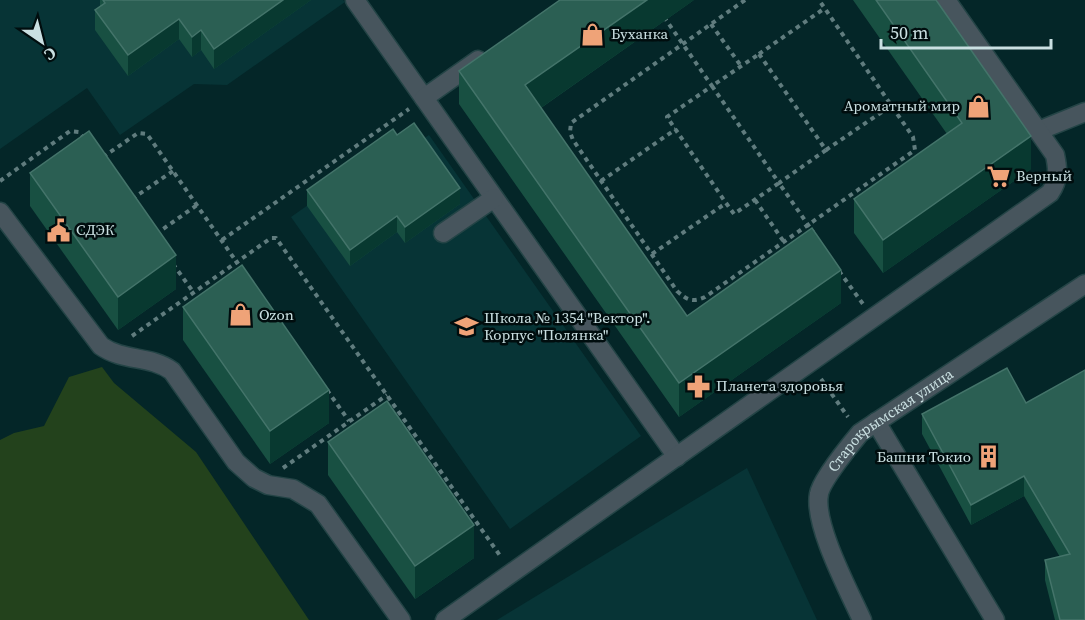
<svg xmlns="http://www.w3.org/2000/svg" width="1085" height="620" font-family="'Source Serif 4',serif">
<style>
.built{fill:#073436}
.green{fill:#23421c}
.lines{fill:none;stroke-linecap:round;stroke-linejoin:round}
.minor-casing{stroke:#244446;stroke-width:21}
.path{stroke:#607c7e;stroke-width:4;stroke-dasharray:4.5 4.5;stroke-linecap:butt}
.minor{stroke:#47555d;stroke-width:18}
.wall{fill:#185042}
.shaded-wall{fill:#083930}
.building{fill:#2b5f53;stroke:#44746a;stroke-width:1.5}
.labels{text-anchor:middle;stroke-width:5;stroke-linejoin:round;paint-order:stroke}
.poi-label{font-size:15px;fill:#cae0e2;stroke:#000d0e;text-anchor:start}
.street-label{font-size:15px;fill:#cae0e2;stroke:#000d0e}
</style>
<rect width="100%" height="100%" fill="#042628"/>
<g class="built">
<path d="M0,0H343L345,2L227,85L194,84L120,135L87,88L0,149Z"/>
<path d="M429,135L641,436L510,529L291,217L393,145L417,143Z"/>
<path d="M747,468L817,620H497Z"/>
</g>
<path class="green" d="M102,367L114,383L196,452L309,620H0V440L14,433L44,426L69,377Z"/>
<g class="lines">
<defs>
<g id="minor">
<path d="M355,0L424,98"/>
<path d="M478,60L424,98L677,457"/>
<path d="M1038,131L1085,112"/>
<path d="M0,212L101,346C124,362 150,355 172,371L236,462L254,478L268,485L293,489L318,504L401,620"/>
<path d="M443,233L494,198"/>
<path d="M876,422L995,620"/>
<path d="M445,620L1050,193C1059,180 1058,169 1055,155L946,0"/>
<path id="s1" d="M862,620C849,591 813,524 819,494C821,481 850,445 860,433L1085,284"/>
</g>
</defs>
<use href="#minor" class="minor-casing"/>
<g class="path">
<path d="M745,0L571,123L570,132L573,140L677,291C687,300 692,303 705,297L915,150L913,137L819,0"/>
<path d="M664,17L712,86L667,117L726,203L734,214L779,183L813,232"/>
<path d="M711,24L741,66"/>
<path d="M759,54L826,150L779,183L712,86Z"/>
<path d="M759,54L825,8"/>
<path d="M826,150L892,105"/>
<path d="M103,157L138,133L147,134L238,264"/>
<path d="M0,181L70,131L79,132L84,138"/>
<path d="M601,181L676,129"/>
<path d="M132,199L173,171"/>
<path d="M755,200L784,242"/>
<path d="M156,234L197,205"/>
<path d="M222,240L409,109"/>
<path d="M652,254L726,203"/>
<path d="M173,264L194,293"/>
<path d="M839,271L863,304"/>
<path d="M132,336L271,238H276L501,557"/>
<path d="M821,379L848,417"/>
<path d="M327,390L349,421"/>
<path d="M283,468L387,395"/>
</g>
<use href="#minor" class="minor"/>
</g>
<g class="wall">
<path d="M100,0H311L214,69L201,50L192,57L179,39L128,76L95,30V10L100,6Z"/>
<path d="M694,0L541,108L687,316L841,303L679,417L459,104V71Z"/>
<path d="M853,0H936L1031,169L883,273L854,233V199L947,134Z"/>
<path d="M397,135L460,204L405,243L397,232L350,266L307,206V190Z"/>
<path d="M30,173L176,289L118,330L30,206Z"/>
<path d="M183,307L329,423L270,464L183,340Z"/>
<path d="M1085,370V620H1055L1045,580V560L1060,557L1024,496L971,525L922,434V414L1026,403Z"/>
<path d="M328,442L474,558L415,599L328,475Z"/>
</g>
<g class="shaded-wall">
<path d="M283,0H311L214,69V49Z"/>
<path d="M647,0H694L525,119V85Z"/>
<path d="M179,19V39L128,76V55Z"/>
<path d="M201,30V50L192,57V37Z"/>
<path d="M1031,136V169L883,273V240Z"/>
<path d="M460,188V204L405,243V227Z"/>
<path d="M397,216V232L350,266V250Z"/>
<path d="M176,255V289L118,330V297Z"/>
<path d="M841,270V303L679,417V383Z"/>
<path d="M329,390V423L270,464V431Z"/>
<path d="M1024,476V496L971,525V505Z"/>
<path d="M474,525V558L415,599V566Z"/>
</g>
<g class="building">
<path d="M103,0H283L214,49L201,30L192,37L179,19L128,55L95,10L105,3Z"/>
<path d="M560,0H647L525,85L687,316L812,228L841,270L679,383L459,71Z"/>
<path d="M876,0H936L1031,136L883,240L854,199L962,123Z"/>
<path d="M414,123L460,188L405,227L397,216L350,250L307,190L393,129L397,135Z"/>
<path d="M89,131L176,255L118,297L30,173Z"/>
<path d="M242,265L329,390L270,431L183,307Z"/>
<path d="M1007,368L1026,403L1085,370V620H1060L1045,560L1070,554L1024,476L971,505L922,414Z"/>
<path d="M387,401L474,525L415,566L328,442Z"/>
</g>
<defs>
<symbol id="shop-bare" viewBox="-9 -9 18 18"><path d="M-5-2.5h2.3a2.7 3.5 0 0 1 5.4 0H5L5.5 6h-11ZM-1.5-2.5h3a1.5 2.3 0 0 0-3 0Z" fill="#efa378" stroke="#000d0e" stroke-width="2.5" paint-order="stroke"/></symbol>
<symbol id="supermarket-bare" viewBox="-9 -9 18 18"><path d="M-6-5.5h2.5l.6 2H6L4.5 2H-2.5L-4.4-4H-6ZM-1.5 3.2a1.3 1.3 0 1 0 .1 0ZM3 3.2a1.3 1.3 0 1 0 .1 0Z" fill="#efa378" stroke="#000d0e" stroke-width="2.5" paint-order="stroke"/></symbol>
<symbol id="civic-bare" viewBox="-9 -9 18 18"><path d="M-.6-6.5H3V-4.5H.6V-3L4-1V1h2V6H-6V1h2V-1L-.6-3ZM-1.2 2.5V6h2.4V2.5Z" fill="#efa378" stroke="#000d0e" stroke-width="2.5" paint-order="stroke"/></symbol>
<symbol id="school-bare" viewBox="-9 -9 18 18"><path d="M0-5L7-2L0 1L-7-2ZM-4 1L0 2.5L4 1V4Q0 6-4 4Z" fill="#efa378" stroke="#000d0e" stroke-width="2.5" paint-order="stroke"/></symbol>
<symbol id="pharmacy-bare" viewBox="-9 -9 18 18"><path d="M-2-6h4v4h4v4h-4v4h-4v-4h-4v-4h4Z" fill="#efa378" stroke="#000d0e" stroke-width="2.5" paint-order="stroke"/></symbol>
<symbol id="building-bare" viewBox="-9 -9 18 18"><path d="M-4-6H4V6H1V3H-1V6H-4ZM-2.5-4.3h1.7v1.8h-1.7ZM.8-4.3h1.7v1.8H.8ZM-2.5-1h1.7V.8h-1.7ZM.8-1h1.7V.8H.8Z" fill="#efa378" stroke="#000d0e" stroke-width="2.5" paint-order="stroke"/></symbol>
</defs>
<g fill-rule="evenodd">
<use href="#shop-bare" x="576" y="18" width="33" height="33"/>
<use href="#shop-bare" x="962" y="90" width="33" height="33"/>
<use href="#supermarket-bare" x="982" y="160" width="33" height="33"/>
<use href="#civic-bare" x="42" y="214" width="33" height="33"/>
<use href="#shop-bare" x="224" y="298" width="33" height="33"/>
<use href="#school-bare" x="450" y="310" width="33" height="33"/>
<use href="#pharmacy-bare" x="682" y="370" width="33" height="33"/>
<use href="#building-bare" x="972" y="440" width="33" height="33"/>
</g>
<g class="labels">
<g class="poi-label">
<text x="611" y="39">Буханка</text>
<text x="960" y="111" text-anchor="end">Ароматный мир</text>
<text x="1016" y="181">Верный</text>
<text x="76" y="235">СДЭК</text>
<text x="259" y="320">Ozon</text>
<text x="484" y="323">Школа № 1354 "Вектор".<tspan x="484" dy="17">Корпус "Полянка"</tspan></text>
<text x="716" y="391">Планета здоровья</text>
<text x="971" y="462" text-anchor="end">Башни Токио</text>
</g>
<g class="street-label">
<text dy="5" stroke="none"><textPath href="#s1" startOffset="240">Старокрымская улица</textPath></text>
</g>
</g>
<g transform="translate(42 42) rotate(145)" stroke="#000d0e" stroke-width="4.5" paint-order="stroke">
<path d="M0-4.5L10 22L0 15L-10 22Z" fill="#cae0e2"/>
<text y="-9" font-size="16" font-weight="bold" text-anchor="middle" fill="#cae0e2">С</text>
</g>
<path d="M881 39v9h170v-9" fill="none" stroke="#cae0e2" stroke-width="3"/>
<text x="890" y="39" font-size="18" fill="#cae0e2" stroke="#000d0e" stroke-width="4.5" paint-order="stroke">50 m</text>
</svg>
